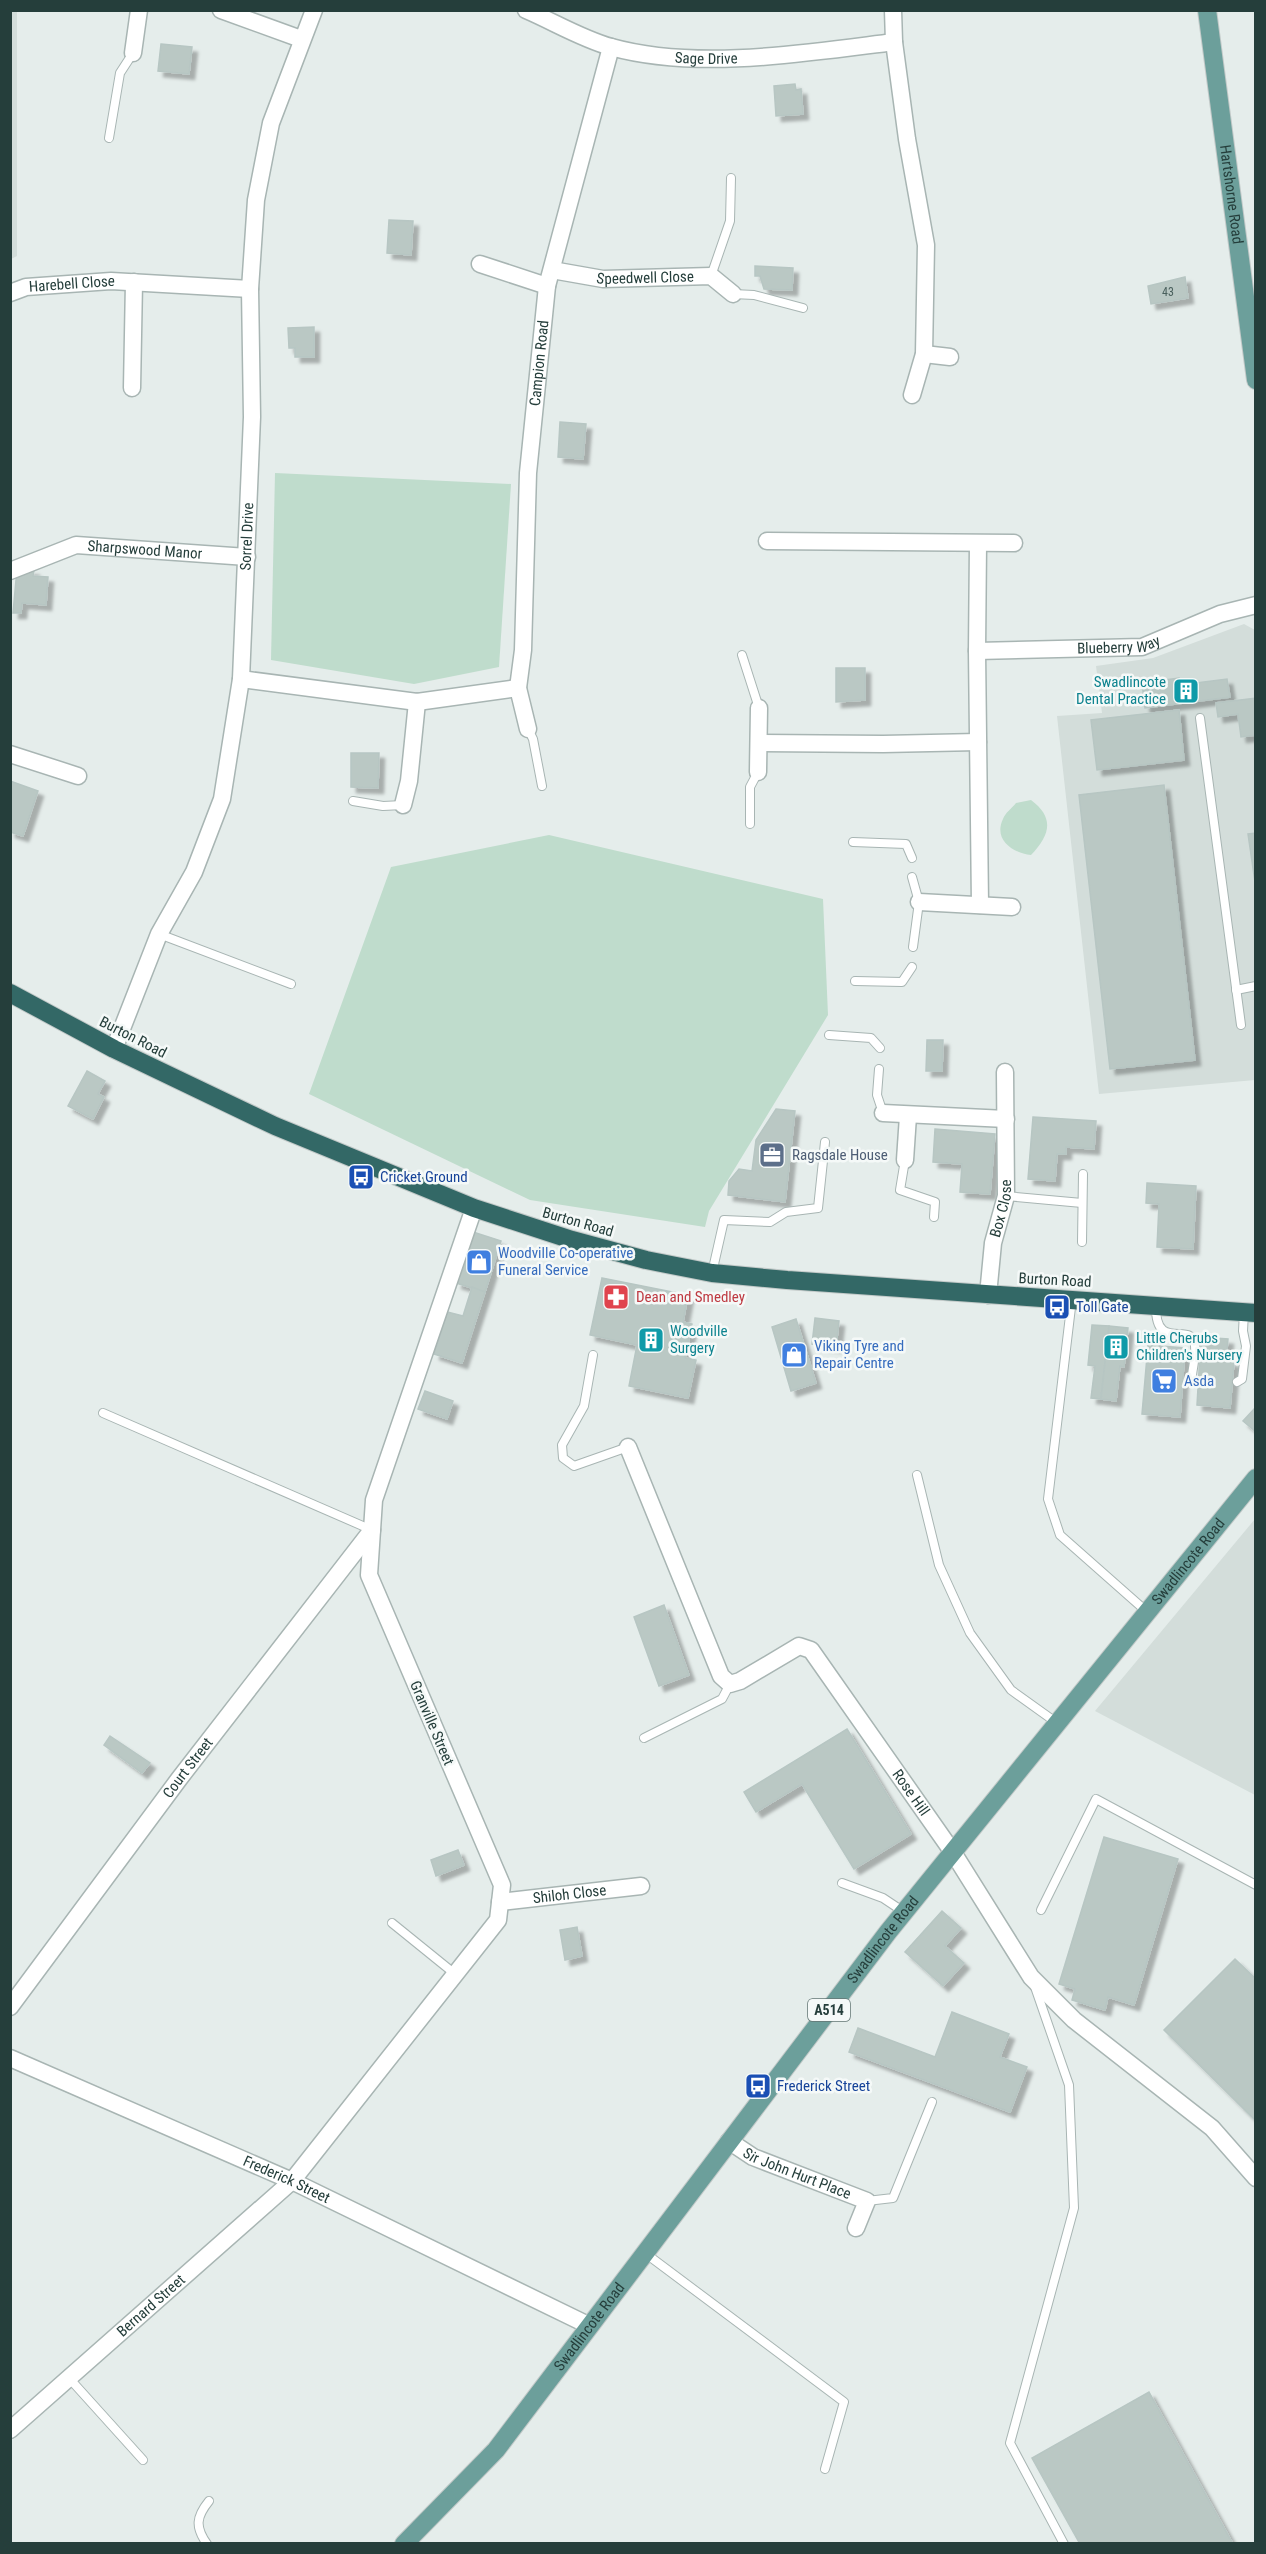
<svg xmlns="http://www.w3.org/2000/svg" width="1266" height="2554" font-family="'Roboto Condensed',sans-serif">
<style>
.built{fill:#d3ddda}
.green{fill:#bfdccc}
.building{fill:#bac8c4;stroke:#b7c6c3;stroke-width:1.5;filter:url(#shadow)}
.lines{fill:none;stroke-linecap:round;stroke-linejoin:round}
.lane-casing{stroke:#a8b5b3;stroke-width:10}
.street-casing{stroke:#a8b5b3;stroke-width:19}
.primary-casing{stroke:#c2c9c8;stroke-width:20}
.highway-casing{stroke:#c2c9c8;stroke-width:20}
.lane{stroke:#fff;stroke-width:8}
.street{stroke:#fff;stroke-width:16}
.primary{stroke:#6c9f9b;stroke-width:18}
.highway{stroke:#336866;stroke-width:18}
.labels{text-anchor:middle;stroke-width:5;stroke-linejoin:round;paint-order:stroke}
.number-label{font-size:12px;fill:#4a605d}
.shield{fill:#f5f9f8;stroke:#637674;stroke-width:1.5}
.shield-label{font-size:14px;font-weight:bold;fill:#253e3b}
.street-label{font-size:15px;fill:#253e3b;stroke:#f5f9f8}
.culture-label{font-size:15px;fill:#0d838f;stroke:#f5f9f8;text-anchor:start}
.service-label{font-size:15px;fill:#4e5e75;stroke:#f5f9f8;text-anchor:start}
.transit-label{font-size:15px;fill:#164399;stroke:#f5f9f8;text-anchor:start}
.shop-label{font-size:15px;fill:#366cbe;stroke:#f5f9f8;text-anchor:start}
.health-label{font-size:15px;fill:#be3a42;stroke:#f5f9f8;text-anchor:start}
</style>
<defs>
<filter id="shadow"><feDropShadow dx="5.5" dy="5.5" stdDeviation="1.5" flood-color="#0004"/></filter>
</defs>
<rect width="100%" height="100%" fill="#e5edeb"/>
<g class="built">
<path d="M17,10V256L11,259L10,11Z"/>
<path d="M1244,624L1255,630V1080L1099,1094L1057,716L1102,713L1096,666L1153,658Z"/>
<path d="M1255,1519V1795L1095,1711Z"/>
</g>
<g class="green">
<path d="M275,473L511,484L499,667L414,684L271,660Z"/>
<path d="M1031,800C1055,818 1050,835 1031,855C1013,853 993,840 1003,819C1005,813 1012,808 1016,803Z"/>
<path d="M549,835L823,899L828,1015L709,1211L705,1227L530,1200L309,1094L391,867Z"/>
</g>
<g class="building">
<path d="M161,44L192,47L189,74L158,71Z"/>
<path d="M795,84L796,90L801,89L803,114L776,116L774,86Z"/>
<path d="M389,220L413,221L411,255L387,253Z"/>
<path d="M755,266L793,268L792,290L764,289L760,276H755Z"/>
<path d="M1185,277L1188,298L1151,304L1148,286Z"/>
<path d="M314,327V357H295V348H289L288,328Z"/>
<path d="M560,422L586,424L583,459L558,457Z"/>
<path d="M17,569L34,570L33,576L48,577L46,605L22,603L21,613H13Z"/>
<path d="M836,668H865V700L836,702Z"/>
<path d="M1179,678L1180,685L1227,679L1230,697L1145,708L1142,683Z"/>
<path d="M1256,698V735L1241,737L1238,714L1218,717L1216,703Z"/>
<path d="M1179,710L1184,760L1097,770L1091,720Z"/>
<path d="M351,753H379L378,788L351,787Z"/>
<path d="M10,781L38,791L23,836L10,832Z"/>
<path d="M1164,785L1195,1060L1110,1069L1079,795Z"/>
<path d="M1256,833V889L1248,834Z"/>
<path d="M927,1040H943L942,1071H926Z"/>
<path d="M87,1071L105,1081L98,1094L104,1097L93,1119L68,1106Z"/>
<path d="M776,1109L795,1111L785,1202L728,1195L729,1181L739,1169L752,1171L756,1140Z"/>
<path d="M1033,1117L1096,1121L1094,1149L1066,1147V1154H1057L1055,1181L1028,1179Z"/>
<path d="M935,1129L995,1134L990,1194L960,1192L962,1164L933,1162Z"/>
<path d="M1147,1183L1196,1186L1193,1249L1157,1247L1159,1204L1146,1203Z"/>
<path d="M473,1232L501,1241L485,1292L456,1283Z"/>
<path d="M602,1278L688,1295L683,1322L692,1324L685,1358L696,1360L688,1398L629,1386L637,1345L590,1335Z"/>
<path d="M472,1287L485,1292L462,1363L434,1354L447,1312L463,1316Z"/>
<path d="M815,1318L839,1321L836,1347L812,1344Z"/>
<path d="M796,1319L816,1383L791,1391L772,1327Z"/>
<path d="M1092,1325L1109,1326L1101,1399L1091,1398L1095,1366L1088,1365Z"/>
<path d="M1109,1326L1128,1328L1124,1367L1120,1366L1116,1401L1101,1399Z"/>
<path d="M1201,1337L1228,1339L1226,1360L1234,1362L1230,1408L1197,1405Z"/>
<path d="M1148,1345L1185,1348L1180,1417L1142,1414Z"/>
<path d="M425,1391L453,1401L447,1419L418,1409Z"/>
<path d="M1256,1407V1432L1243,1421Z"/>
<path d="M664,1605L689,1675L659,1686L634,1617Z"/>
<path d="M847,1729L911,1834L854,1869L802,1784L756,1812L744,1792Z"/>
<path d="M110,1736L150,1763L142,1773L104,1745Z"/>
<path d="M1104,1837L1178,1859L1134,2005L1108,1997L1105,2010L1072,2000L1075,1989L1059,1984Z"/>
<path d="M458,1850L464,1865L436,1876L431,1860Z"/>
<path d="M942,1911L961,1928L945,1946L964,1963L943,1986L905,1952Z"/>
<path d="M577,1927L582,1956L565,1960L560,1930Z"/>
<path d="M1235,1959L1256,1979V2121L1164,2030Z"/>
<path d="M952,2012L1009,2034L1000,2057L1027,2067L1010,2112L849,2052L858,2028L935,2057Z"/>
<path d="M1149,2392L1233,2544H1080L1032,2458Z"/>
</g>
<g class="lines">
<defs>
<g id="lane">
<path d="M109,138L120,73L133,53"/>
<path d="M711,276L730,221L731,178"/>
<path d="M733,294L754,295L803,308"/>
<path d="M742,655L759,708"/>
<path d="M1200,718L1241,1025"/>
<path d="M528,729L533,739L542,786"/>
<path d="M353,801L383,806L403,805"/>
<path d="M750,824V787L758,772"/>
<path d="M853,842L906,844L912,858"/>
<path d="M912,877L919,902L913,947"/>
<path d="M159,934L291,984"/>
<path d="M855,981L902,982L912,967"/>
<path d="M1236,990L1256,986"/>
<path d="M829,1035L871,1038L880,1048"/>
<path d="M879,1069L877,1095L883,1113"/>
<path d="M905,1160L900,1190L935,1202L934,1217"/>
<path d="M1006,1196L1082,1203"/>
<path d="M1082,1242L1083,1174"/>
<path d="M712,1273L724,1220L770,1222L786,1212L818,1208L825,1142"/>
<path d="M1072,1299L1048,1499L1060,1535L1146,1611"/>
<path d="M1156,1306C1155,1354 1193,1319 1195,1346C1196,1355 1193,1366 1192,1375"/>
<path d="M593,1355L584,1406L562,1445L563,1458L574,1466L628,1447"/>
<path d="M1237,1382L1242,1379L1246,1346L1243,1331L1244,1312"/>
<path d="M103,1413L372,1530"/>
<path d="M917,1475L939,1565L970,1633L1011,1690L1057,1723"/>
<path d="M644,1738L722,1699L730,1684"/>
<path d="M842,1883L883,1898L904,1912"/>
<path d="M1041,1910L1096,1799L1256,1885"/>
<path d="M392,1923L455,1974"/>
<path d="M1034,1984L1069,2085L1074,2208L1010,2443L1064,2544"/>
<path d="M867,2201L893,2198L932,2102"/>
<path d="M645,2253L844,2402L825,2469"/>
<path d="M69,2378L143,2460"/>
<path d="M207,2544C195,2527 196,2517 209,2501"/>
</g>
<g id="street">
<path d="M221,10L301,39"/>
<path id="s1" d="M526,10C554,22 582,39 611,47C697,71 806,53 894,42"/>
<path d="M893,10L894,42L907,139L926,245L924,354L912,395"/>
<path d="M133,53L139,10"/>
<path d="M480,264L547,286"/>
<path id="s2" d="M552,270L603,279L711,276L733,294"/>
<path id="s3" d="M10,293L26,287L111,281L250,289"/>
<path d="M924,354L950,357"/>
<path d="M132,388L134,282"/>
<path d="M767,541L1014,543"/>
<path d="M978,544L977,651L980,905"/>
<path id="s4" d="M10,571L76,545L247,557"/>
<path id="s5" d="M977,651L1142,647L1220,614L1256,605"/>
<path d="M241,679L417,702L518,688"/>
<path id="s6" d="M528,729L518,688L523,650L528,473L547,286L611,47"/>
<path d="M760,743L883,744L978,742"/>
<path d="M10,754L78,776"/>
<path d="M758,772L759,708"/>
<path d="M403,805L409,781L417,702"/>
<path d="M919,902L1012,907"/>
<path id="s7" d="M114,1049L159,934L194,872L222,799L241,679L252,417L250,289L256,200L271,123L314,10"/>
<path d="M883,1113L1006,1119"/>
<path d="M905,1160L908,1116"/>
<path id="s8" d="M988,1295L993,1243L1006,1196L1005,1072"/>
<path id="s9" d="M628,1447L721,1676L730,1684L740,1681L799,1646L811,1650L954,1854L1031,1977L1074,2020L1212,2128L1256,2178"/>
<path id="s10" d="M500,1902L641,1886"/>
<path id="s11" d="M10,2007L179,1779L372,1530"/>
<path id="s12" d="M10,2058L292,2181L590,2326"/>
<path id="s13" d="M729,2141L753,2157L867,2201L856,2228"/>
<path id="s14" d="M10,2430L292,2181L498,1920L502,1885L369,1575L374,1500L474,1208"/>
</g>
<g id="primary">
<path id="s15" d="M1207,10L1256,380"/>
<path id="s16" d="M404,2544L496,2450L888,1932L1256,1478"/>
</g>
<path id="highway" d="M10,993L114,1049L275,1126L474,1208L572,1240L646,1260L712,1273L787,1280L1256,1313"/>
</defs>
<use href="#lane" class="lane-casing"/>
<use href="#street" class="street-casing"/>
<use href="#primary" class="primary-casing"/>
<use href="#highway" class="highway-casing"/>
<use href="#lane" class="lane"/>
<use href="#street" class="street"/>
<use href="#primary" class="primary"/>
<use href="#highway" class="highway"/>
</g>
<defs>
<symbol id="building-square" viewBox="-11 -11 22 22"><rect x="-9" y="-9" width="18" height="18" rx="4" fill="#0f9aa8" stroke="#f5f9f8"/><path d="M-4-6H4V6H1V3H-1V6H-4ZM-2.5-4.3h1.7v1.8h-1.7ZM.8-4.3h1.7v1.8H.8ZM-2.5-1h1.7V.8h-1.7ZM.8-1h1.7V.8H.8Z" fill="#fff"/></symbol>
<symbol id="office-square" viewBox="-11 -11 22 22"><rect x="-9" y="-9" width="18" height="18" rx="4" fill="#5c6f8a" stroke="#f5f9f8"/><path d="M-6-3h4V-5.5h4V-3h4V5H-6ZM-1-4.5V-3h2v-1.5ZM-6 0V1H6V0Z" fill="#fff"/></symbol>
<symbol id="bus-square" viewBox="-11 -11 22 22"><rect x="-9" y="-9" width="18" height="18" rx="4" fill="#1a4fb4" stroke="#f5f9f8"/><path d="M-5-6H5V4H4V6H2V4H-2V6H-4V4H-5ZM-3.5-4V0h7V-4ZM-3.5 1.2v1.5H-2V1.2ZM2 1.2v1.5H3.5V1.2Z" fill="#fff"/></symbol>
<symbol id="shop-square" viewBox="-11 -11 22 22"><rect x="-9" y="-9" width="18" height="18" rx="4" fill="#3f7fe0" stroke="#f5f9f8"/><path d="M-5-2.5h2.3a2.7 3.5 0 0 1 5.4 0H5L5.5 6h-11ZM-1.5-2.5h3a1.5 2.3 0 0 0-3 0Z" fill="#fff"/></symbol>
<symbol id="pharmacy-square" viewBox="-11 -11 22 22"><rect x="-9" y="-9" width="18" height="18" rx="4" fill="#e0444e" stroke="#f5f9f8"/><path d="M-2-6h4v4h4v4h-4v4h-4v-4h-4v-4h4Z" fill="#fff"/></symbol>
<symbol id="supermarket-square" viewBox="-11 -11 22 22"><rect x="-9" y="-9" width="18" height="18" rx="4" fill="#3f7fe0" stroke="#f5f9f8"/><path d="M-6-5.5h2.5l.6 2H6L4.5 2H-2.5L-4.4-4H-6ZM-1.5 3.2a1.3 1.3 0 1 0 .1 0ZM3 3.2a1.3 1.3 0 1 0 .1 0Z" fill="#fff"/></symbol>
</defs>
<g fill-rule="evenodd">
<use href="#building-square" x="1171" y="676" width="30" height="30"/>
<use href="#office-square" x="757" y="1140" width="30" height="30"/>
<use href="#bus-square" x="346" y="1162" width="30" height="30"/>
<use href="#shop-square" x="464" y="1247" width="30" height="30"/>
<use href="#pharmacy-square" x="601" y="1282" width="30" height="30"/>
<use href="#bus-square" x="1042" y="1292" width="30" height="30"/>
<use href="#building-square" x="636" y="1325" width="30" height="30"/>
<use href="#building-square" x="1101" y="1332" width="30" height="30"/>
<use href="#shop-square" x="779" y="1340" width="30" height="30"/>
<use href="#supermarket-square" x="1149" y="1366" width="30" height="30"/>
<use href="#bus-square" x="743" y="2071" width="30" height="30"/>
</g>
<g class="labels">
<g class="number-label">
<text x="1168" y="296">43</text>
</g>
<rect class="shield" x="808" y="1999" width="42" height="22" rx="4.5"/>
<g class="shield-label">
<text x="829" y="2015">A514</text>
</g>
<g class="street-label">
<text dy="5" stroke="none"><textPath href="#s1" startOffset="189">Sage Drive</textPath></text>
<text dy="5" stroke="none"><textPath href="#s15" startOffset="186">Hartshorne Road</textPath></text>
<text dy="5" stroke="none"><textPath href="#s2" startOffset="94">Speedwell Close</textPath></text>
<text dy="5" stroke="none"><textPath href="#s3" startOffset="63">Harebell Close</textPath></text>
<text dy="5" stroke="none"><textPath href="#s6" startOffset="368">Campion Road</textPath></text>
<text dy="5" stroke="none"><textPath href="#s7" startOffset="537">Sorrel Drive</textPath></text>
<text dy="5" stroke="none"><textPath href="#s4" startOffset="140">Sharpswood Manor</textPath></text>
<text dy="5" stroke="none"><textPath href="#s5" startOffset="142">Blueberry Way</textPath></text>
<text transform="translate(133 1037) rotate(27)" y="5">Burton Road</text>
<text dy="5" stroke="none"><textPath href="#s8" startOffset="88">Box Close</textPath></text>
<text transform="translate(578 1222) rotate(16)" y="5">Burton Road</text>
<text transform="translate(1055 1280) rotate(3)" y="5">Burton Road</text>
<text dy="5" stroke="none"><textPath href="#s16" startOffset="1258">Swadlincote Road</textPath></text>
<text transform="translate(432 1723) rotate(67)" y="5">Granville Street</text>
<text dy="5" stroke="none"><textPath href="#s11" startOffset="298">Court Street</textPath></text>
<text dy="5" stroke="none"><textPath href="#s9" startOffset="525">Rose Hill</textPath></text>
<text dy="5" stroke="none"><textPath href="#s10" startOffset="70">Shiloh Close</textPath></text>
<text dy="5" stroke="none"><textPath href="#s16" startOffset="772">Swadlincote Road</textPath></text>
<text dy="5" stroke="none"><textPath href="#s13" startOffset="76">Sir John Hurt Place</textPath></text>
<text dy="5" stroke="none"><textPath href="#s12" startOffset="302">Frederick Street</textPath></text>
<text dy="5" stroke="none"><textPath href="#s14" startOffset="188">Bernard Street</textPath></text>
<text dy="5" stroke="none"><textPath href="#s16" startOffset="286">Swadlincote Road</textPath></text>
</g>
<g class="culture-label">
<text x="1166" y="687" text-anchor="end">Swadlincote<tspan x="1166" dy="17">Dental Practice</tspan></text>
<text x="670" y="1336">Woodville<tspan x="670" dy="17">Surgery</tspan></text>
<text x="1136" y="1343">Little Cherubs<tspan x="1136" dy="17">Children's Nursery</tspan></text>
</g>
<g class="service-label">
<text x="792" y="1160">Ragsdale House</text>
</g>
<g class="transit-label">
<text x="380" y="1182">Cricket Ground</text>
<text x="1076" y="1312">Toll Gate</text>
<text x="777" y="2091">Frederick Street</text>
</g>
<g class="shop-label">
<text x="498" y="1258">Woodville Co-operative<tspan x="498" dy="17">Funeral Service</tspan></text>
<text x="814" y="1351">Viking Tyre and<tspan x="814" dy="17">Repair Centre</tspan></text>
<text x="1184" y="1386">Asda</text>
</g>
<g class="health-label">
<text x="636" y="1302">Dean and Smedley</text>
</g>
</g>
<rect width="1266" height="2554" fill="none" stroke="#253e3b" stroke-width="24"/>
</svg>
